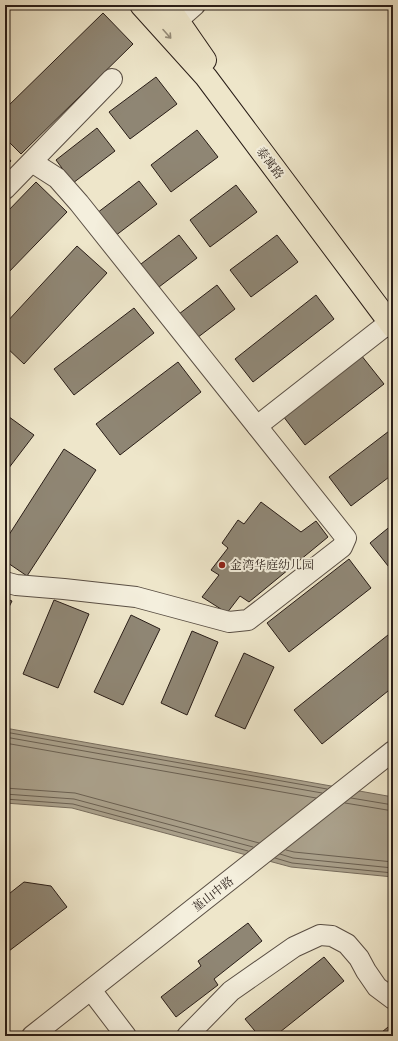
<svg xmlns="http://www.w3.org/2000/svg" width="398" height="1041" font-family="'Sorts Mill Goudy','Noto Serif SC',serif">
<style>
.water{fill:#aba28d;stroke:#776d5e}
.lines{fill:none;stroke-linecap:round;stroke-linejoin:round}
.shore{stroke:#6a6052;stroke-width:1}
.building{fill:#8f8674;stroke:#291d17}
.minor-casing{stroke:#5a4f44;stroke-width:22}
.major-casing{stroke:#291d17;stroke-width:24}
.minor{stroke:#f4efdd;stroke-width:20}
.major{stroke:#eee6ca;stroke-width:22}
.oneway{stroke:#958c79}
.poi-dot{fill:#8f2418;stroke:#f4efdd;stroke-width:1.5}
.labels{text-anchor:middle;stroke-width:4;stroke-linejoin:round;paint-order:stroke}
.street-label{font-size:12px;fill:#291d17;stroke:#f4efdd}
.poi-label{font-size:12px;fill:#291d17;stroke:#f4efdd;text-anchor:start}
</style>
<rect width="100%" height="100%" fill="#eee6ca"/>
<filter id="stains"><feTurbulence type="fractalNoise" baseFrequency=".005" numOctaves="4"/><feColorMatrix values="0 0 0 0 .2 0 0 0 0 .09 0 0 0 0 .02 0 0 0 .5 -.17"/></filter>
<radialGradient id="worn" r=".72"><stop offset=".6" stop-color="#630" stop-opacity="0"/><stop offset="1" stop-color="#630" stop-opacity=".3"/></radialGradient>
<path class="water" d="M5,728L393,797V877L291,867L72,808L5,803Z"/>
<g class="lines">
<g class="shore">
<path d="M5,732L327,789"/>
<path d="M5,737L322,793"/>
<path d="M5,743L316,798"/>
<path d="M5,788L75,793L259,843"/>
<path d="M5,794L74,799L253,847"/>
<path d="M351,798L393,805"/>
<path d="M5,799L73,804L248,851"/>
<path d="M345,803L393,811"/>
<path d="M286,850L294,852L393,862"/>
<path d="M280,854L293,858L393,868"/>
<path d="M275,858L292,863L393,873"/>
</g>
</g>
<g class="building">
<path d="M103,13L133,44L21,154L5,138V109Z"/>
<path d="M156,77L177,104L130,139L109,112Z"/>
<path d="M97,128L115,151L73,183L56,160Z"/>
<path d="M197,130L218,157L171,192L151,165Z"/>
<path d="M5,154L11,161L5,167Z"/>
<path d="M139,181L157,204L115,236L97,213Z"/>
<path d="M36,182L67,212L5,276V214Z"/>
<path d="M236,185L257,212L210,247L190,220Z"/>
<path d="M179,235L197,258L155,290L137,267Z"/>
<path d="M277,235L298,262L251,297L230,270Z"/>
<path d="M77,246L107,273L24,364L5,346V324Z"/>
<path d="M217,285L235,309L193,341L175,317Z"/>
<path d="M316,295L334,319L253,382L235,359Z"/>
<path d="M134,308L154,333L74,395L54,369Z"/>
<path d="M361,355L384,384L305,445L283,416Z"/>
<path d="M178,362L201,392L120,455L96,424Z"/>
<path d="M5,414L34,435L5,473Z"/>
<path d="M393,428V474L351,506L329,477Z"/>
<path d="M64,449L96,470L27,576L5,561V541Z"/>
<path d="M261,502L301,532L316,521L328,537L249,602L240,596L227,613L202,597L219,575L211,570L228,548L222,543L238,520L244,524Z"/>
<path d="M393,524V570L392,571L370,543Z"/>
<path d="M349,559L371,588L289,652L267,623Z"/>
<path d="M5,598L12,601L5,615Z"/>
<path d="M54,600L89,614L58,688L23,674Z"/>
<path d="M131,615L160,629L123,705L94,692Z"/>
<path d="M192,631L218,642L187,715L161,703Z"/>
<path d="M393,631V687L322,744L294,710Z"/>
<path d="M244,653L274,667L245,729L215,716Z"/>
<path d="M24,882L51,886L67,907L5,954V897Z"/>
<path d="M248,923L262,941L214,979L218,985L176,1017L161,997L201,966L198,961Z"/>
<path d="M324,957L344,981L275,1036H259L245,1019Z"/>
<path d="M393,1023V1036H377Z"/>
</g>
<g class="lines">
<defs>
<g id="minor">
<path d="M178,20L195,5"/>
<path d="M5,189L112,79"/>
<path d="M257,426L390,322"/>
<path d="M5,582L16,585L64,589L136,597L229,622L248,620L342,547L346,538L79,203L57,178L32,162"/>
<path d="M91,990L126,1036"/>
<path d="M32,1036L393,751"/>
<path d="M187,1036L231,991L294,947L320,935L332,936L347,944L359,958L366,971L377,987L393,999"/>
</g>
<g id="major">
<path d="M141,5L206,77L393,327"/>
<path d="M167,5L205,60"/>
</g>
</defs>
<use href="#minor" class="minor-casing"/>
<use href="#major" class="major-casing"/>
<use href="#minor" class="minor"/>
<use href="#major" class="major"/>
</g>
<defs><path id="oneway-shaft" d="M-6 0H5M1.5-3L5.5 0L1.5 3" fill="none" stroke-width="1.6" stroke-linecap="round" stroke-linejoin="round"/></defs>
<use class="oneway" href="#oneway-shaft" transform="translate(167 34) rotate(48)"/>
<circle class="poi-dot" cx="222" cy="565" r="4"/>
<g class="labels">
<g class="street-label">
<text transform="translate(270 163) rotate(53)" y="4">泰寓路</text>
<text transform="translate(213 894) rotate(-38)" y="4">堇山中路</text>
</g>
<g class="poi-label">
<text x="230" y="569">金湾华庭幼儿园</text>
</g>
</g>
<rect width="398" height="1041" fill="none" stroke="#eee6ca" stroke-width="20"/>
<rect x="6" y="6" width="386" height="1029" fill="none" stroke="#291d17" stroke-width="2"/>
<rect x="10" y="10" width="378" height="1021" fill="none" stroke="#291d17"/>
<rect width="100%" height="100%" filter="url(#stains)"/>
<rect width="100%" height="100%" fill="url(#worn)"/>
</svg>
